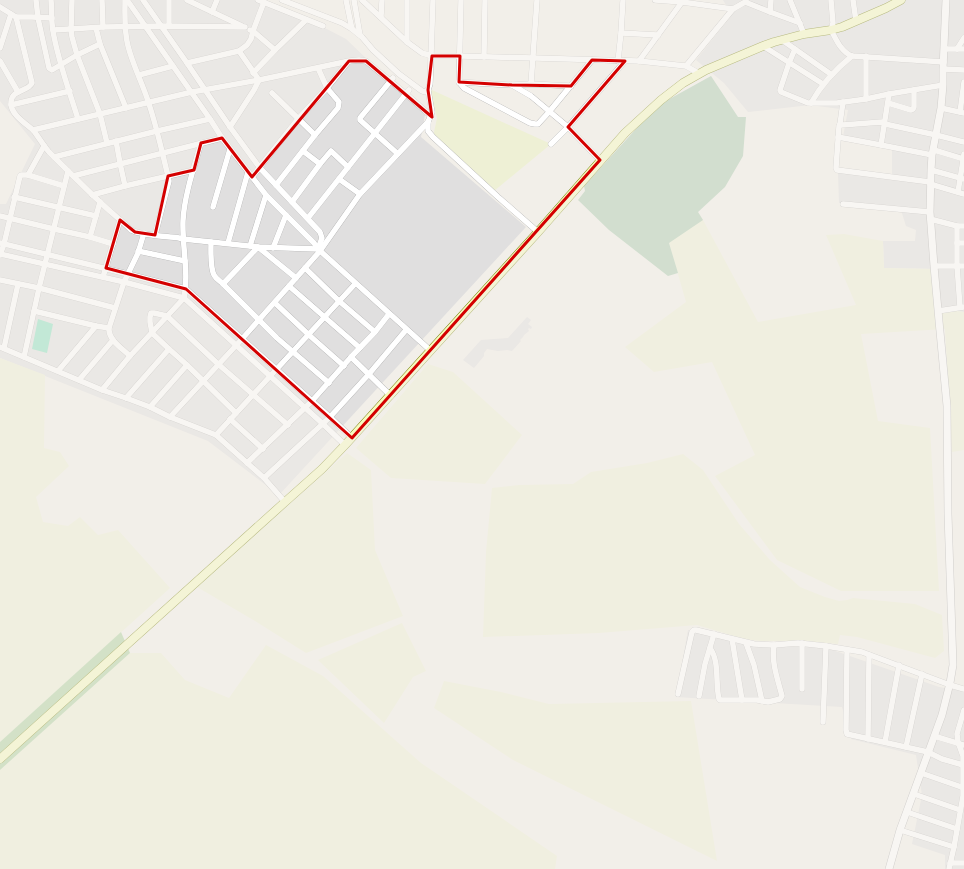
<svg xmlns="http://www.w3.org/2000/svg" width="964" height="869" font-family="'PT Sans',sans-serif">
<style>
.residential{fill:#e0dfdf}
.farmland{fill:#eef0d5}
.forest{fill:#add19e}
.cemetery{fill:#aacbaf}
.pitch{fill:#88e0be}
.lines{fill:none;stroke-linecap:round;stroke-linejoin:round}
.minor-casing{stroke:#a9a9a9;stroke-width:6}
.tertiary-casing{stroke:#a9a9a9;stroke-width:8}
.secondary-casing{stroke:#707d05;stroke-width:9}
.minor{stroke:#fff;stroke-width:5.5}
.tertiary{stroke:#fff;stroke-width:7}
.secondary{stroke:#f7fabf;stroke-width:8}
.marked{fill:none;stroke:#d40000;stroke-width:3;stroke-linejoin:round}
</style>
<rect width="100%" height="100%" fill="#f2efe9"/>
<g class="residential">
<path d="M0,0H256L321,26L346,39L425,115L421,137L526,227L279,495L208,441L0,358V204H6L35,144L0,101Z"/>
<path d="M723,0H964V312L941,309L937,269L884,268L883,241H915L916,230L906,226L901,210L839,203L838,172L892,174V150L843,137L848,110L810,105L748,112L724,83L696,60L732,15Z"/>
<path d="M527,317L531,320L528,324L532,327L531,329L529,328L528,329L529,331L524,335L523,337L520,340L521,341L512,351L507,350L498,351L487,349L484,353V356L474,368L463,360L481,340L508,338Z"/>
<path d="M688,630L772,647L821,646L939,687L964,691V869H945V855L912,844L922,795L916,755L851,739L842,707L676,697Z"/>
</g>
<g class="farmland">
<path d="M432,90L551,144L494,191L433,137L437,118L430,92Z"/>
<path d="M698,212L703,220L758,322L856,305L826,235L844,234L883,241L884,268L937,269L941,309L964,312V450L952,452L945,329L861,334L878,421L930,428L939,591H841L777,560L715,476L755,455L712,362L654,372L625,347L686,302L669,243Z"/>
<path d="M0,358L45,375L44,448L60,452L69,466L36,497L43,522L68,526L80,517L98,535L118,530L170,588L0,742Z"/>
<path d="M428,364L453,372L522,435L485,484L391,478L356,448Z"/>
<path d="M347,453L371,470L375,550L403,616L306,653L255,621L197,587Z"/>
<path d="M683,454L703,470L739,524L770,560L800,587L825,597L839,601L847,600L853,598L915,604L942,615L944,651L935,658L857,637L840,635L838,644L804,641H760L744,639L697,625L599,633L483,637L486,552L492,488L519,485L573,484L591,472L647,463Z"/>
<path d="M402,623L426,671L413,677L384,723L318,660Z"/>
<path d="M266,645L323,676L421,763L557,856L555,869H0V770L130,653H161L185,680L229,698Z"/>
<path d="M444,681L501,692L549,704L691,701L717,861L513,760L434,708Z"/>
</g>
<path class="forest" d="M121,632L130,653L0,770V742Z"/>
<path class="cemetery" d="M711,76L738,117H746L743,156L725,187L698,212L703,220L669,243L678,273L668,276L609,230L578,200L585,191L584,186L636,129L664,102Z"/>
<path class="pitch" d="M38,319L53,324L47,353L32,349Z"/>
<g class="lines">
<defs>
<g id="minor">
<path d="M36,0L38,18L49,68L52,70L77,55L100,44"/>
<path d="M51,0C52,10 51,21 53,31C58,61 69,90 78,119"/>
<path d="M72,0L71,30L72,37L77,55L100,114L107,143"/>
<path d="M102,0L103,27"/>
<path d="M125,0C125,15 124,31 128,46C133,66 143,84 149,104C157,128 162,152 168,176L169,181L155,235"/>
<path d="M127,0L210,119L222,138L266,195L314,243L318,249L431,351"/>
<path d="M143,0L187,63L230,127L260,168L320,232L322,238L318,249"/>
<path d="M187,0L242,26"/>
<path d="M258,0L323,26"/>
<path d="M282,0L342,23L352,29L362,37L373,50L399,74L422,91L425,92L428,90L430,84L433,0"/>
<path d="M346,0L352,29"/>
<path d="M354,0L360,35"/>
<path d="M362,0L407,42L422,53L432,56H460L639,61L686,66L700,74"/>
<path d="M407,0V42"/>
<path d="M461,0L459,82L464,88L530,123L535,124H538L549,112L592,60"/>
<path d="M655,0L682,2L733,9"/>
<path d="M790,0L804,34"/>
<path d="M831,0L833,23L831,30C836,39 841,52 852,56L944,62"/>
<path d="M853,0L856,21"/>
<path d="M745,2L770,12L800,23"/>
<path d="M0,7L16,17L32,83C28,92 12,89 11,102C10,114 25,123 33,130C38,136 43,145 49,152C66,169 82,185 99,201C109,211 121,220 131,230C143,236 165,236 179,238L183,239L258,247L318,249"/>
<path d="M212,12L217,0"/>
<path d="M770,12L771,0"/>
<path d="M16,17H32L52,18"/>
<path d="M381,17L382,0"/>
<path d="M169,26V0"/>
<path d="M96,28L100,44L126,108"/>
<path d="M53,30L103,27L162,26L245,27"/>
<path d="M250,30L253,31L275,50"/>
<path d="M621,33L658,35"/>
<path d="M782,40L832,75"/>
<path d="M763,46L823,84"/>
<path d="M0,48L11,14"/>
<path d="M795,49L789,63L780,90L781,92L808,103H837L866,99L889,94L943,85"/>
<path d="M944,49H964"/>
<path d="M957,49L964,38"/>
<path d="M484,57L485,0"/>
<path d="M0,61L18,92"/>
<path d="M618,61L621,33L623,0"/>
<path d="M639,61L682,2"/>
<path d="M187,63L239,51L247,45L251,39L253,31L264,2"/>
<path d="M686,66L733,9L745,2L746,0"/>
<path d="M943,69L964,70"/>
<path d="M253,73L275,50L306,20"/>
<path d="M139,75L173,66"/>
<path d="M393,78L360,118V120L398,154"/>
<path d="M459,82L512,85L531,84L571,86"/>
<path d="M531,84L537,0"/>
<path d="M512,85L531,96L568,127L600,160"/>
<path d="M272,93L315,135"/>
<path d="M889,94L881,145L932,155"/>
<path d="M866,99V56"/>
<path d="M843,102L840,124L842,125L882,122L885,124L936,135L964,142"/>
<path d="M811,103C821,85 836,69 852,56"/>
<path d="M888,103L911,110L913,109L914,107V90"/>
<path d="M11,105L70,91"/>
<path d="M941,108L964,113"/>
<path d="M960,112L964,82"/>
<path d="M428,122V131L433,137L498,197L538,232"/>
<path d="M840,124L839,126L836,168L837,170L930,182"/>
<path d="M230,127L254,90L259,80L239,51"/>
<path d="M33,130L192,92L259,80L349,61L359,60L366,61L406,94L431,116"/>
<path d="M838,137L881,145"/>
<path d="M116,141L120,163L125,186"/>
<path d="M551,144L568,127L625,61"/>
<path d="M934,150L964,159"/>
<path d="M54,157L157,131L210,119"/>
<path d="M320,164L331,151L348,167"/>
<path d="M931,170L964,179"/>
<path d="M28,175L44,146"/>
<path d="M73,176L222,138"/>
<path d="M252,177L298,119L327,88L348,62"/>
<path d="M339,179L360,194"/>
<path d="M930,184L964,194"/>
<path d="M276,185L315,135L338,108L339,102L327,88L318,68"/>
<path d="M958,192L964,154"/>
<path d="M92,195L125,186L194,170"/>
<path d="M14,197L96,216"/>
<path d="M292,202L320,164L303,151"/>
<path d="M843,204L930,212"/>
<path d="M213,207L230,149"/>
<path d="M0,216L54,229L90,237L113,244"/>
<path d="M308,218L409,90"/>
<path d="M930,219L957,226H964"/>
<path d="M957,226V266L960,307"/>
<path d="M90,237L100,202"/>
<path d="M211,242C211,251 210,267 214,275C216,279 220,281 223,284L277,338L329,383"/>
<path d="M0,243L128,274L186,289L330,417L352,438"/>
<path d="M228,243L248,172"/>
<path d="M957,243H964"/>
<path d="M250,246L266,195"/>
<path d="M273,248L286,215"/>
<path d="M138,251L185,261"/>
<path d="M0,254L124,282L184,298L323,424L345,445"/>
<path d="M0,255L4,244L20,176L21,175H28L64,186"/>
<path d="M934,266H964"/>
<path d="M305,268L339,301L375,332"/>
<path d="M103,277L120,220"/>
<path d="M0,280L39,288L115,308"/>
<path d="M223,284L258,247L296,278"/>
<path d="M289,286L360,348"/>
<path d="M275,303L309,335L344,366"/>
<path d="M34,311L96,326L109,328"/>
<path d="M938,311L964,307"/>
<path d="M0,347L102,390L126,398L150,407L170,417L216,435L264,478L285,502"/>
<path d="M4,348L18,284"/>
<path d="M130,356C123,349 108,340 109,328L124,282L138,253L144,233"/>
<path d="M24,357L39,288L68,171"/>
<path d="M351,357L391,396"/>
<path d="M58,371L96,326"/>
<path d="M79,380L113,340"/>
<path d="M102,390L130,356L184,298C189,273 182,246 183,221C184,197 194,167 201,143"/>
<path d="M126,398L169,349"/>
<path d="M150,407L187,365"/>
<path d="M236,413L187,365L169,349L152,333L150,322V317L151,313H154L167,316L218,364L288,425"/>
<path d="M170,417L242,339L320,251L360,194L428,122L432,112L428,90"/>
<path d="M230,419L263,449"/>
<path d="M216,435L355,284"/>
<path d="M247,463L312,401L351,357L375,332L389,314"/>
<path d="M264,478L330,417L369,374L406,330"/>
<path d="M732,639L742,700"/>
<path d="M746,643L754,665L762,701"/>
<path d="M710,648C720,662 715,683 719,699L720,700H757L768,702L780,699L782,696C778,680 771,662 774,645"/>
<path d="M847,650L846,730L847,734L928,752L942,759L963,765"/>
<path d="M802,689V643"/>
<path d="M678,694L692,632L694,630H696L754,644L774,645L798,643L826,646L862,652L950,685L964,689"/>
<path d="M699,696L705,664L714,634"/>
<path d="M823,722L826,646"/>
<path d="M934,736L964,745"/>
<path d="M868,739L869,655"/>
<path d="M885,742L899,665"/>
<path d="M906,747L922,674"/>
<path d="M921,773L964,788"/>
<path d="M914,794L960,810"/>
<path d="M907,812L957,829"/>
<path d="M900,830L954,847L949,869"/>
<path d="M954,847L963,796V756L958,742L957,734L964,710"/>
<path d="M950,863H964"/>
</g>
<path id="tertiary" d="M889,869L900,830L942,715L950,683L953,665L948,514L947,406L939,321L934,266L930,212L931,170L932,155L941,108L943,85V69L946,0"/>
<path id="secondary" d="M0,759L285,502L322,469L345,445L538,232L625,133L661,100L683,83L706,70L763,46L774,42L804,34L831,30L842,27L886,8L901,0"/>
</defs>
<use href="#minor" class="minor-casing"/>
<use href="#tertiary" class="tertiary-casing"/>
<use href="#secondary" class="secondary-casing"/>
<use href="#minor" class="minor"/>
<use href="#tertiary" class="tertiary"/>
<use href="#secondary" class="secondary"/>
</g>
<path d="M0 0H964V869H0ZM432,56H460L459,82L512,85L571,86L592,60L625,61L568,127L600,160L352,438L186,289L106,268L120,220L135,232L155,235L168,176L194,170L201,143L222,138L252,177L349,61H366L432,117L428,90Z" fill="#f2efe9" fill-opacity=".55" fill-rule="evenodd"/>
<path class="marked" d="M432,56H460L459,82L512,85L571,86L592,60L625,61L568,127L600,160L352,438L186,289L106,268L120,220L135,232L155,235L168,176L194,170L201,143L222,138L252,177L349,61H366L432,117L428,90Z"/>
</svg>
